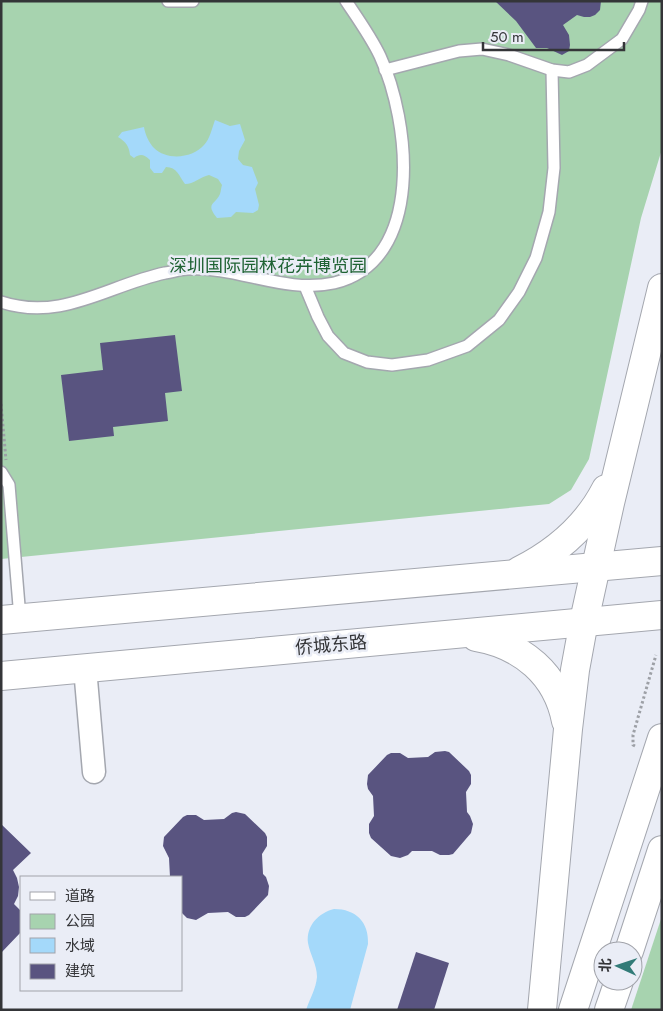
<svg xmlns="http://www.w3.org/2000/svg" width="663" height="1011" font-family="Jost,'Noto Sans SC',sans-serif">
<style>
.green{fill:#a7d3af}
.water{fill:#a4d9fa}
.building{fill:#595480}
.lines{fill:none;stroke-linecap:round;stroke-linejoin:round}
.lane-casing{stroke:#a4a7af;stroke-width:14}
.street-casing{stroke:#a4a7af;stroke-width:25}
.secondary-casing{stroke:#a4a7af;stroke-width:30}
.primary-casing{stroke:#a4a7af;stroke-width:30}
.path{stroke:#9da0a6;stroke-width:3;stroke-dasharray:2.5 2.5;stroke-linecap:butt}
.lane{stroke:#fff;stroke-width:11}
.street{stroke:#fff;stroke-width:22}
.secondary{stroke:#fff;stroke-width:28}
.primary{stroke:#fff;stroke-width:28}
.labels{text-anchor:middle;stroke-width:5;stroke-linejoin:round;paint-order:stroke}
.park-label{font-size:18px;fill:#1f6334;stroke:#eaedf6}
.street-label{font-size:18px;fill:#343538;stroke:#eaedf6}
</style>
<rect width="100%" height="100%" fill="#eaedf6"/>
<g class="green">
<path d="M1,1H662V149L641,218L589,459L571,490L549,504L1,559Z"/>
<path d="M662,916V1010H631Z"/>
</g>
<g class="water">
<path d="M215,120L230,126L240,124L245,140L239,151L238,159L243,165L252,167L258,183L255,189L259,205L258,210L253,213L236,212L231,217L217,218C205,203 215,205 220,194C221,191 221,188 222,185L218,179L209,175C200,177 194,184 185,184C179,176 177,167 166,167L162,173H154L150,168V160C144,155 141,153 134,158L130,155C129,146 126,142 118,137L122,132L144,127C145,134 149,143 154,148C167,161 193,158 204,145C210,139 212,128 215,120Z"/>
<path d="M334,909C356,909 369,922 368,944L350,1010H306C310,998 316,989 317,977C317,964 310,955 308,943C306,925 319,913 334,909Z"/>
</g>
<g class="building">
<path d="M495,1H601L600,10L595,15L590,17H584L577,15L563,25L569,35L570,45L569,51L562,55L547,48H536L516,21Z"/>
<path d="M175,335L182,391L165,393L168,421L113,427L114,436L69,441L61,375L103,370L100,343Z"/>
<path d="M445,751L449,752L469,771L471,775V784L466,792L467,812L470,816L473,824L471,833L453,854L449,855H440L432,851H412L408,855L400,858L391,856L371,838L369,833V824L374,816L373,796L368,789L367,784L368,775L387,755L391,753H400L408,758L428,757L435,752Z"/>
<path d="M236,812L245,814L265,833L267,837V846L262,854L263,874L266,877L269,886L268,895L249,915L245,917H236L228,912L208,913L196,920L187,918L181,912V877H170L169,858L163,846L164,837L183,817L187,815H196L204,820L224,819L232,813Z"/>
<path d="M1,824L31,853L13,870L17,878L19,887L18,896L14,904L21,911V932L1,953Z"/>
<path d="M416,952L449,963L434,1010H397Z"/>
</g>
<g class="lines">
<defs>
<g id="lane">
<path d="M168,1H193"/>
<path d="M385,70L459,51L482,49L509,55L552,70L569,72L587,65L622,39L639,10L642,1"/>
<path d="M305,286L318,317L328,336L344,353L367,362L392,365L428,360L467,346L499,320L519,292L536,258L549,212L554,168L552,70"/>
<path d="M1,302C62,322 108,285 165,273C173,272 180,269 188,269C237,266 285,294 334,283C426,261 410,121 380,56C371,37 358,19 346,1"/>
<path d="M1,472L9,485L20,618"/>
</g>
<path id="street" d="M85,668L94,772"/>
<path id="secondary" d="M573,1010L662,738"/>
<g id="primary">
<path d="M519,571C557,552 587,526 606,489"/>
<path d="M1,620L662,561"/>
<path d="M476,637C522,645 557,674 566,721"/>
<path d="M1,676L662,615"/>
<path d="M629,951L662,850"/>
<path d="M542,1010L568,729L575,670L584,621L610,503L662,288"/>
<path d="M609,1010L619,981"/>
</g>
</defs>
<use href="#lane" class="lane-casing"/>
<use href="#street" class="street-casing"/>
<use href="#secondary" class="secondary-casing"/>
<use href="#primary" class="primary-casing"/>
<g class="path">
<path d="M1,404L6,460"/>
<path d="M635,746L633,745V735L656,655"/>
</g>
<use href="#lane" class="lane"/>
<use href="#street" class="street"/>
<use href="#secondary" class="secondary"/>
<use href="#primary" class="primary"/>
</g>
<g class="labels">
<g class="park-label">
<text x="268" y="272">深圳国际园林花卉博览园</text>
</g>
<g class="street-label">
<text transform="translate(331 645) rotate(-5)" y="6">侨城东路</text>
</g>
</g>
<rect width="663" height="1011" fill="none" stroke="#343538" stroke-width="5"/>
<rect x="20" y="876" width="162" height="115" fill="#eaedf6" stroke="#a1a3aa"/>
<rect x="30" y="892" width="25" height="8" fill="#ffffff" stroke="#a1a3aa"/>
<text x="65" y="901" font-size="15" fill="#343538">道路</text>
<rect x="30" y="914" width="25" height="15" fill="#a7d3af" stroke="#a1a3aa"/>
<text x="65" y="926" font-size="15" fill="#343538">公园</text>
<rect x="30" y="938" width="25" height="15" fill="#a4d9fa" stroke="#a1a3aa"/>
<text x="65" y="951" font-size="15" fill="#343538">水域</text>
<rect x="30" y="964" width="25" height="15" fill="#595480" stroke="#a1a3aa"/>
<text x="65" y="976" font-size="15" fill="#343538">建筑</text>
<g transform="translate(618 966) rotate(273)"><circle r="24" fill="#eaedf6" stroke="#a1a3aa"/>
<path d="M0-4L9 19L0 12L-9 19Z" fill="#327b78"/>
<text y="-8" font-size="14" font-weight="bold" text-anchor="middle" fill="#343538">北</text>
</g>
<path d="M483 42v8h141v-8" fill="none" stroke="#343538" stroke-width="2.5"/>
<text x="490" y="42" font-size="15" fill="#343538" stroke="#eaedf6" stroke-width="4" paint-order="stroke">50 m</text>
</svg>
